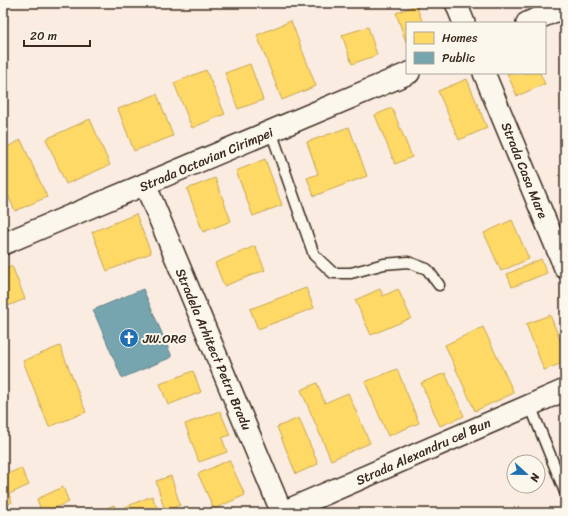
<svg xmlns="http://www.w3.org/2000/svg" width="568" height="516" font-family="Sriracha,sans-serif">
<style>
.homes{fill:#ffd966;stroke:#c4a450}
.public{fill:#76a5af;stroke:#648084}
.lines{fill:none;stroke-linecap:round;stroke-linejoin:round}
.service-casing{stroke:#3b2a1e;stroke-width:13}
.minor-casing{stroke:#3b2a1e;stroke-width:24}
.service{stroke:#fbf7ec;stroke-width:10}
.minor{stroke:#fbf7ec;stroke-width:21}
.labels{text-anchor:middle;stroke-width:4;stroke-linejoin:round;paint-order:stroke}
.street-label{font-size:13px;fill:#3b2a1e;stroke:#fbf7ec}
.poi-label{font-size:13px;fill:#3b2a1e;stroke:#fbf7ec;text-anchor:start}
</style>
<rect width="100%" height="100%" fill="#fbece2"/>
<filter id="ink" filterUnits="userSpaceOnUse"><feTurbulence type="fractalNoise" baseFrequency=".025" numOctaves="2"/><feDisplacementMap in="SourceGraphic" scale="8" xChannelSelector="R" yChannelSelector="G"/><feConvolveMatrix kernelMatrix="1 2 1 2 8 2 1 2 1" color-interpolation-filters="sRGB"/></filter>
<g filter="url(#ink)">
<g class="homes">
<path d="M416,5L423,23H407L406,42L396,13Z"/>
<path d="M291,21L316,86L282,100L257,35Z"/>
<path d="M368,27L377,55L352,64L342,35Z"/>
<path d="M250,64L263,100L238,109L225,73Z"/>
<path d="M206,70L225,114L192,128L174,83Z"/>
<path d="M507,73H540L545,84L517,96Z"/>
<path d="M467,79L487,128L459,140L438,91Z"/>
<path d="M157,94L173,136L134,151L118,109Z"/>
<path d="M392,108L412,157L395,164L375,115Z"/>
<path d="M90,119L110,165L66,184L46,139Z"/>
<path d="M349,127L367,176L314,196L307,178L318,174L307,142Z"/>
<path d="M21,140L47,197L15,211L3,184V149Z"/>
<path d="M265,159L282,205L253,216L236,171Z"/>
<path d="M215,178L231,221L203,232L187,189Z"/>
<path d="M136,214L151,253L107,271L92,232Z"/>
<path d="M512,220L529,259L501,271L484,233Z"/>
<path d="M255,246L265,270L224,286L215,263Z"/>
<path d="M541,259L547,273L512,287L507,274Z"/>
<path d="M12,266L25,299L3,308V270Z"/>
<path d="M306,288L314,308L258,329L250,309Z"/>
<path d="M380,289L383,296L398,289L411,318L371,335L355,300Z"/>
<path d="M550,315L565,352V362L544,370L526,324Z"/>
<path d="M483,327L514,393L475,411L445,345Z"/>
<path d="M60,346L86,412L49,427L23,361Z"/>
<path d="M397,369L419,423L388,436L365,382Z"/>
<path d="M193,371L201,392L168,405L160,384Z"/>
<path d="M445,373L464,416L440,426L421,383Z"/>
<path d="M317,383L325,403L348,393L370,443L331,460L301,390Z"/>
<path d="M220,411L230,435L222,438L227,452L199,462L185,424Z"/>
<path d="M299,418L318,464L296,474L277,427Z"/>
<path d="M229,460L245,495L214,509L198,474Z"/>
<path d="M21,468L29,485L9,494L12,502L3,507V476Z"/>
<path d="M171,476L180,505L165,511L156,481Z"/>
<path d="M63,487L69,502L42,513L37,499Z"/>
<path d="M152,496L159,513H125L123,508Z"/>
<path d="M114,505L117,513H97V512Z"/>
</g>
<path class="public" d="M143,289L172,357L122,378L93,310Z"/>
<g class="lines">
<defs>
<g id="service">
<path d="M271,131L314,255L333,273H351L384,264L408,262L427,269L439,285"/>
<path d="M530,405L565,492"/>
</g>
<g id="minor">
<path d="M456,3L464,23"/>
<path d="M527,23L565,7"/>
<path d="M484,73L565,268"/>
<path d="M145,184L282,513"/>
<path d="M3,244L409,73"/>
<path d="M281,513L565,390"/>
</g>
</defs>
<use href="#service" class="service-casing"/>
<use href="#minor" class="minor-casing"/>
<use href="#service" class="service"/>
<use href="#minor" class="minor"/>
</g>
</g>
<defs>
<symbol id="church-disc" viewBox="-11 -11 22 22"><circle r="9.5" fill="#1f6fb2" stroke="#fbf7ec"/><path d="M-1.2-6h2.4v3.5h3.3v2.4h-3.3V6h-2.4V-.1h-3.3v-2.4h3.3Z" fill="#fff"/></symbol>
</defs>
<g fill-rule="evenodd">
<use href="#church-disc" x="118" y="327" width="22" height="22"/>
</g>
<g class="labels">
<g class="street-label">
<text transform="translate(206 159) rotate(-23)" y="5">Strada Octavian Cirimpei</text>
<text transform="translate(525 170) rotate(68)" y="5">Strada Casa Mare</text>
<text transform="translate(214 349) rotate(67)" y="5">Stradela Arhitect Petru Bradu</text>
<text transform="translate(423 451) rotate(-24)" y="5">Strada Alexandru cel Bun</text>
</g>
<g class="poi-label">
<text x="143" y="343">JW.ORG</text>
</g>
</g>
<rect width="568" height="516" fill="none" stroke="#fbf7ec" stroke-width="16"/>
<rect x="8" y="8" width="552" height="500" fill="none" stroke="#3b2a1e" stroke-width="1.5" filter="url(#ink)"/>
<rect x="406" y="22" width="140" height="52" fill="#fbf7ec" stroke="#aea59a"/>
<rect x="414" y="32" width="20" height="12" fill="#ffd966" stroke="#aea59a"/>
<text x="442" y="42" font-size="12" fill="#3b2a1e">Homes</text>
<rect x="414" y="52" width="20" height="12" fill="#76a5af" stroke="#aea59a"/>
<text x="442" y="62" font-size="12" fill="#3b2a1e">Public</text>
<g transform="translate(526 474) rotate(112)"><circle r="19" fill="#fbf7ec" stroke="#aea59a"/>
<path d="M0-3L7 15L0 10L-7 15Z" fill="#1f6fb2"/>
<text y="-6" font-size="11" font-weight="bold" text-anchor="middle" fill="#3b2a1e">N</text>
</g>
<path d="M24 40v6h66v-6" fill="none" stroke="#3b2a1e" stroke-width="2"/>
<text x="30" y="40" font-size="12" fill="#3b2a1e" stroke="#fbf7ec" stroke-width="3" paint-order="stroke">20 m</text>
</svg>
